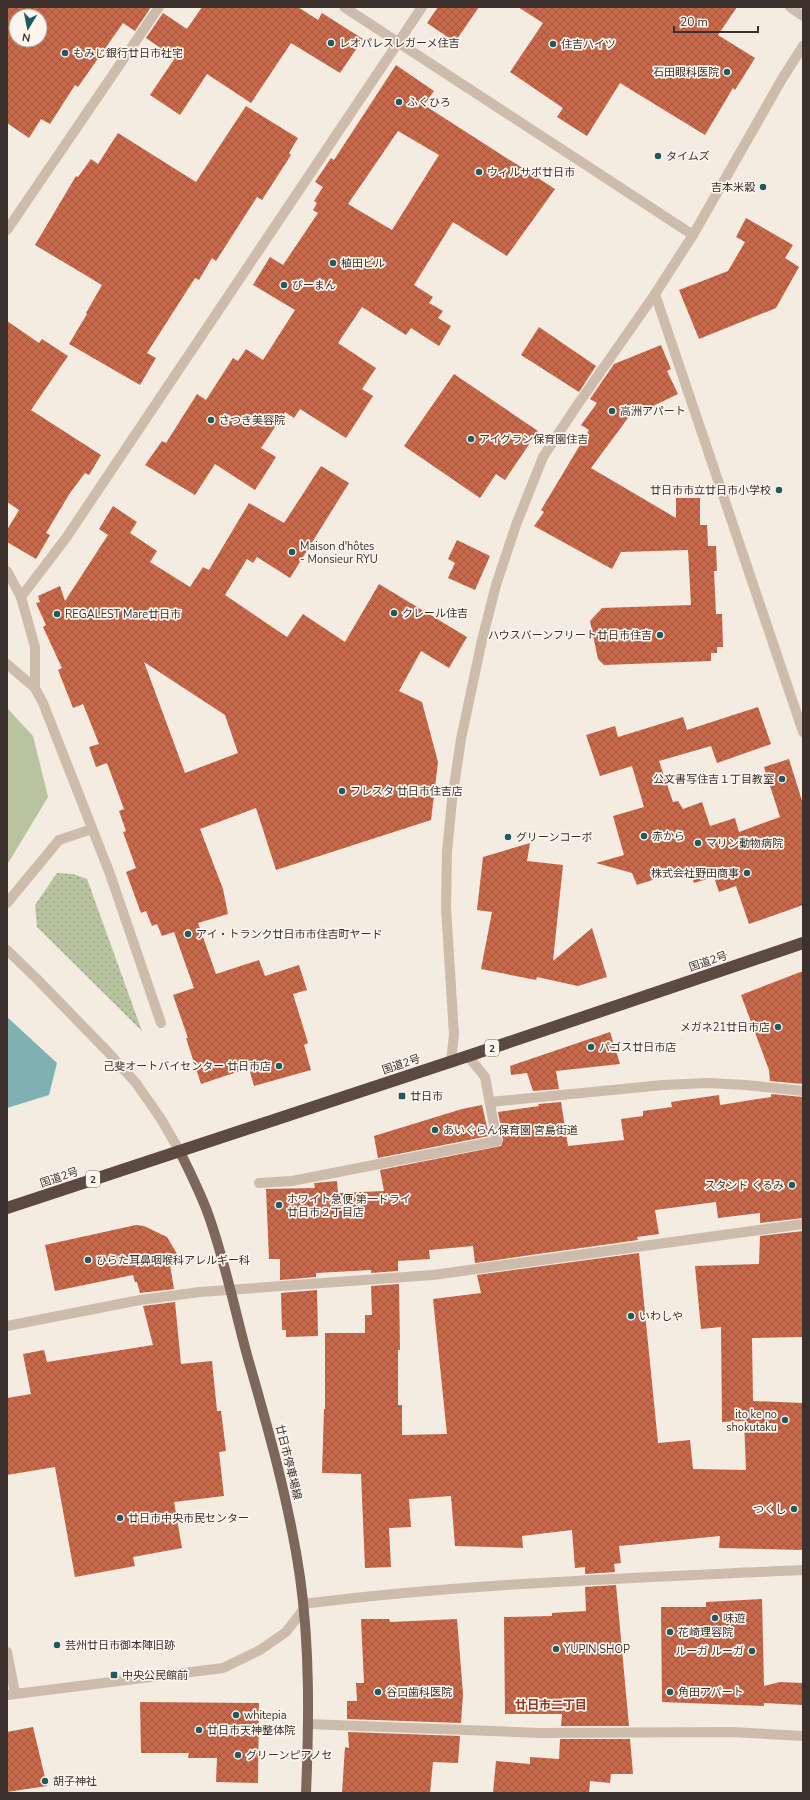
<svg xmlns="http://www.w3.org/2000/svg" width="810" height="1800" font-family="'Nunito Sans','Noto Sans JP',sans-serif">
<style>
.grass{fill:url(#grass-dots)}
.green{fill:#b8c4a0}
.water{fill:#7fb0b2}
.building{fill:url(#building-cross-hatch);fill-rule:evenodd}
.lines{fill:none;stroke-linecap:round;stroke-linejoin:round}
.minor{stroke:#cdbbac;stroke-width:10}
.major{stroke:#7d675c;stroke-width:10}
.highway{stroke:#5c4a42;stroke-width:12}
.poi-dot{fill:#1f5a5e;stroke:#fbf5ee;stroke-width:1.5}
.labels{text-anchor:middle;stroke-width:3.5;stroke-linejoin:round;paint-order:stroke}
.shield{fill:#fbf5ee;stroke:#756b66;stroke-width:1}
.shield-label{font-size:10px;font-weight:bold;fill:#3b302b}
.poi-label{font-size:11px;fill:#3b302b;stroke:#fbf5ee;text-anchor:start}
.street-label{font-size:11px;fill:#3b302b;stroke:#fbf5ee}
.neighbourhood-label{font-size:12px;font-weight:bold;fill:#8c3b22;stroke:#fbf5ee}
</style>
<defs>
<pattern id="grass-dots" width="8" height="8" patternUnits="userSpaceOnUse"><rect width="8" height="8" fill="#b8c4a0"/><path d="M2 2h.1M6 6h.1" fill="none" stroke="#97a083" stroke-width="1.8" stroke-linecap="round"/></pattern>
<pattern id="building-cross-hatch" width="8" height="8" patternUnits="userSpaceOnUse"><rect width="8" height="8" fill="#c8694b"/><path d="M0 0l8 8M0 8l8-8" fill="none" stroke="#a4573f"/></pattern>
</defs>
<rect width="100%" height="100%" fill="#f4ebe1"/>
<path class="grass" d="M57,873L73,874L87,879L142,1031L37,927L35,905Z"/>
<path class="green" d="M7,708L33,736L48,797L7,865Z"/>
<path class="water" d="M7,1017L57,1063L49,1095L7,1108Z"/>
<g class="building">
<path d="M7,7H151L135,31L123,23L78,87L75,85L50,124L41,119L29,138L7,123ZM16,16H40V40H16Z"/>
<path d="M202,7H298L318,20L322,13L363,39L340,73L291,43L251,103L207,74L180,115L150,95L175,58L146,38L163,13L187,29Z"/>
<path d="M438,7H479L455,42L427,23Z"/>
<path d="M518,7H737L718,35L755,58L735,90L733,88L705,135L620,83L587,136L557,117L563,108L510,72L543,23Z"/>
<path d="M396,65L434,91L424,105L555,189L507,256L453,222L414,285L433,297L429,303L443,311L438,318L451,326L439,346L411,328L406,335L362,307L338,343L376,368L362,389L373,396L346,438L300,409L294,418L285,412L261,448L276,457L255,490L215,464L195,495L145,465L162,441L166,443L197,394L206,400L233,358L238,361L246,349L263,360L295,310L253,285L270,257L283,265L318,213L313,210L317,203L314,201L323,187L315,182L331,158L334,160ZM398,131L439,155L392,230L348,204Z"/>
<path d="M246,106L298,138L289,153L291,155L262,200L257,197L216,261L212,258L199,280L195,278L147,353L156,358L140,385L69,344L87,314L86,313L102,285L35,245L76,176L78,177L91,159L98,164L118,133L196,182Z"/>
<path d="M746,218L793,245L785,258L799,267L776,308L699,339L679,290L728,271L745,242L736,237Z"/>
<path d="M7,321L39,343L42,339L68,356L31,410L101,455L89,475L85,473L70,493L46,533L50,535L36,559L7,542V530L19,510L7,502Z"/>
<path d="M539,327L596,366L579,392L521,355Z"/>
<path d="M661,345L671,369L667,371L678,394L628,418L591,468L676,518V498H700V525H707L708,546H716L717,571H714L716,614H722L723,647H717V653H711V661L604,665L598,659L590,621L602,608L691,605L688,550L621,552L612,569L534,526L544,512L541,510L589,430L581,425L597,403L590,399L614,364Z"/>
<path d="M454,374L538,431L505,480L496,474L480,498L404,446Z"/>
<path d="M321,466L349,483L290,578L257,557L253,563L247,559L225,595L287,637L303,614L345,642L379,584L467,637L449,668L421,651L399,691L422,702L438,762L431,820L276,870L256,808L200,829L223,889L228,914L198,923L216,974L259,960L265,976L299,965L307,990L293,994L308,1043L304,1045L311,1070L254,1086L249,1068L201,1084L186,1038H188L173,995L194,988L174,932L162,936L157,924L152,926L146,911L141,913L126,872L136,868L123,832L126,831L119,811L124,809L107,763L96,767L89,747L99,744L83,704L73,708L58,670L62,668L43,627L46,625L36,603L40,602L38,596L60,586L65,601L108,535L99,529L113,506L137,522L130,533L157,551L150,562L190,587L203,567L209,570L249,503L284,523ZM144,662L225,715L238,753L185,773Z"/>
<path d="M457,540L490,556L475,590L448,578L455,563L448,559Z"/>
<path d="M758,707L771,744L717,763L711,746L659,761L673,802L678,801L683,809L702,802L710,826L735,818L739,832L780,817L764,767L789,759L803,804V905L749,924L736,886L719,892L714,877L694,883L689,868L637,885L632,873L596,863L624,855L613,816L644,807L632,766L600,776L586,735L615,726L618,737L683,717L687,730Z"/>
<path d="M530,843L527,861L563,865L553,961L592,928L607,977L578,986L537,977L536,980L481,969L492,912L477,910L483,857Z"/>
<path d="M803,971V1084L770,1081L769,1070L741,995Z"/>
<path d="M610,1032L620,1064L556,1071L559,1089L533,1091L527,1073L511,1075L510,1066Z"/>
<path d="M771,1094L803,1097V1218L760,1223V1213L718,1218L716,1202L655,1210L659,1234L637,1237L638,1240L475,1263L473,1246L429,1250L430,1259L398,1261V1271L371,1273V1270L316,1273V1277L280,1280V1259H269L266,1189L315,1188L314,1183L337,1181L338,1193L384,1191L380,1170L501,1146L503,1140L498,1112L539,1106L538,1104L561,1102L568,1146L624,1140L621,1119L643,1116V1111L672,1107L671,1102L719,1095L720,1105L771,1097Z"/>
<path d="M482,1105L489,1136L378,1158L374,1136L462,1109Z"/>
<path d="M136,1225L144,1226L167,1237L182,1262L170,1265L174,1289L140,1293L137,1282H135L133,1275L55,1291L45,1245Z"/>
<path d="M803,1231V1337L752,1338L753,1401L803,1403V1550L719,1548L720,1536L619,1546L621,1563L614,1564L615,1572L585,1574V1567L575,1568L572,1530L522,1536L523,1548L455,1546L451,1496L409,1499L411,1527L389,1528L391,1567L365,1568L361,1474L322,1473L324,1409H325V1333H365V1315H372L371,1286L399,1284L400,1350H398V1405H402V1435L447,1434L433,1299L481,1293L477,1275L639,1253L658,1443L690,1440L693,1469L746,1470L744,1421L722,1422L721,1327L701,1329L695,1266L759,1264L760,1236Z"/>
<path d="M317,1290L318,1336L286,1337V1330H282L281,1293Z"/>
<path d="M175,1302L181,1364L212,1361L217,1411H221L226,1451L219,1452L224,1496L174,1502L182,1548L133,1557L135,1566L75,1577L55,1467L7,1475V1398L31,1394L23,1354L44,1350L47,1362L153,1345L143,1306Z"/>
<path d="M616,1585L629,1726H561L562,1714H505L504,1617L552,1616V1613L586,1611L585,1587Z"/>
<path d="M762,1599L764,1686L780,1682L803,1683V1705L764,1703V1706L662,1702L661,1607H706V1602Z"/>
<path d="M361,1619H389L390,1622L457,1619L463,1694L461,1723L347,1719V1701H357L356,1683H364Z"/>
<path d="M140,1702L259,1703L258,1783L216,1782L217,1758H188L189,1753H141Z"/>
<path d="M33,1727L47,1786L7,1792V1732Z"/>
<path d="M348,1732L460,1736L458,1763L433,1762L430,1793H342L345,1747L349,1748Z"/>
<path d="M560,1739H630L633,1774H611L610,1783L590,1781L589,1793H493L496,1761L530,1764V1757L559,1759Z"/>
</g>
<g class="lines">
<g class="minor">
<path d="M344,7L693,235"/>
<path d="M790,7L803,16"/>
<path d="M7,230L159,7"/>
<path d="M655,294L803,732"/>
<path d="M7,571L21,597L35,647V688"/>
<path d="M21,597L66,538L422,7"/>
<path d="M7,664L35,688L43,703L110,874L161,1023"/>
<path d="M7,903L59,840L92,829"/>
<path d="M7,950L37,979L106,1050L136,1083L161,1119L179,1150"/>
<path d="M451,1061L454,1035L446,907L447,852L452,800L461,739L482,640L496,585L516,525L543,457L576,407L655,294L693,235L782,79L803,46"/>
<path d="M490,1102L663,1085L708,1083L746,1085L803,1091"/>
<path d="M259,1183L292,1181L497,1141L485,1077L468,1056"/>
<path d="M7,1326L140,1300L200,1292L433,1275L803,1224"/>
<path d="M303,1604C468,1583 636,1578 803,1570"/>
<path d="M7,1652L15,1693"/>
<path d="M7,1695L223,1668L260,1650L286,1632L303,1610"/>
<path d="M308,1724L540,1733L731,1732L803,1736"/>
</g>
<path class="major" d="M179,1150C189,1170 199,1190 207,1211C224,1257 234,1307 247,1355C268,1428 289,1502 300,1577C310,1648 309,1722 306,1793"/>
<path class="highway" d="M7,1208L468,1056L803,943"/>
</g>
<g class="poi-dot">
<circle cx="331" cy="43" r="4"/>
<circle cx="553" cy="44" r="4"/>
<circle cx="65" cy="53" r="4"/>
<circle cx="727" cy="72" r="4"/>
<circle cx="399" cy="102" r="4"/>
<circle cx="658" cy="156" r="4"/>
<circle cx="479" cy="172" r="4"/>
<circle cx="763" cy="187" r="4"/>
<circle cx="333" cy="263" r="4"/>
<circle cx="284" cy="285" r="4"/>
<circle cx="612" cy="411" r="4"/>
<circle cx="211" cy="420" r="4"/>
<circle cx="471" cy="439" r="4"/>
<circle cx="779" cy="490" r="4"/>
<circle cx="292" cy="552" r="4"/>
<circle cx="394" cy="613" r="4"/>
<circle cx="57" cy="614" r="4"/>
<circle cx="660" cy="635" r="4"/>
<circle cx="782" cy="779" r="4"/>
<circle cx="342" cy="791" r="4"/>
<circle cx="644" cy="836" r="4"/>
<circle cx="508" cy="837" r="4"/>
<circle cx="698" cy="843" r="4"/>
<circle cx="747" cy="873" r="4"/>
<circle cx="188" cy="934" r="4"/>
<circle cx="778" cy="1027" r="4"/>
<circle cx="591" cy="1047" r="4"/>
<circle cx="279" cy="1066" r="4"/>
<rect x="398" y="1092" width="8" height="8" rx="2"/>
<circle cx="435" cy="1130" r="4"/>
<circle cx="792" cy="1185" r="4"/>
<circle cx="279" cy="1205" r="4"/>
<circle cx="88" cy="1260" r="4"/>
<circle cx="631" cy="1316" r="4"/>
<circle cx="785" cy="1420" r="4"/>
<circle cx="794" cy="1509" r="4"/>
<circle cx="120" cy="1518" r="4"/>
<circle cx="715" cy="1618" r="4"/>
<circle cx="670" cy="1632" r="4"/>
<circle cx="57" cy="1645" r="4"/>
<circle cx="556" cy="1649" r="4"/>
<circle cx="752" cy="1651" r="4"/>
<rect x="110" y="1671" width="8" height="8" rx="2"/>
<circle cx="378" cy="1692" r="4"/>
<circle cx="670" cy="1692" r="4"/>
<circle cx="236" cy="1715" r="4"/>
<circle cx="199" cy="1730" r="4"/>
<circle cx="238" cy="1755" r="4"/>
<circle cx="45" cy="1781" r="4"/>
</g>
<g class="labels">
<g class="shield">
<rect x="485" y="1040" width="14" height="16" rx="3"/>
<rect x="86" y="1171" width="14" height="16" rx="3"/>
</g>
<g class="shield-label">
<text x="492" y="1052">2</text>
<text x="93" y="1183">2</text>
</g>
<g class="poi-label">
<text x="339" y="47">レオパレスレガーメ住吉</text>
<text x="561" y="48">住吉ハイツ</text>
<text x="73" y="57">もみじ銀行廿日市社宅</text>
<text x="719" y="76" text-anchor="end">石田眼科医院</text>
<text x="407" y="106">ふくひろ</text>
<text x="666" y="160">タイムズ</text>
<text x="487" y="176">ウィルサポ廿日市</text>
<text x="755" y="191" text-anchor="end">吉本米穀</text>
<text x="341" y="267">植田ビル</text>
<text x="292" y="289">ぴーまん</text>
<text x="620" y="415">高洲アパート</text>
<text x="219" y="424">さつき美容院</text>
<text x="479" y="443">アイグラン保育園住吉</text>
<text x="771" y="494" text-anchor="end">廿日市市立廿日市小学校</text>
<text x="300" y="550">Maison d'hôtes<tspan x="300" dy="13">- Monsieur RYU</tspan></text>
<text x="402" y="617">クレール住吉</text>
<text x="65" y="618">REGALEST Mare廿日市</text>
<text x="652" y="639" text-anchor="end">ハウスバーンフリート廿日市住吉</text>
<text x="774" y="783" text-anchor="end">公文書写住吉１丁目教室</text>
<text x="350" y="795">フレスタ 廿日市住吉店</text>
<text x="652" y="840">赤から</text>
<text x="516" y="841">グリーンコーポ</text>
<text x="706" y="847">マリン動物病院</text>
<text x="739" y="877" text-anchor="end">株式会社野田商事</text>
<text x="196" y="938">アイ・トランク廿日市市住吉町ヤード</text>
<text x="770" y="1031" text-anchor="end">メガネ21廿日市店</text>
<text x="599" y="1051">パゴス廿日市店</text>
<text x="271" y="1070" text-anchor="end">己斐オートバイセンター 廿日市店</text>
<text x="410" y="1100">廿日市</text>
<text x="443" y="1134">あいぐらん保育園 宮島街道</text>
<text x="784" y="1189" text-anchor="end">スタンド くるみ</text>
<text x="287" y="1203">ホワイト急便 第一ドライ<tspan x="287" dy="13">廿日市２丁目店</tspan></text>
<text x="96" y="1264">ひらた耳鼻咽喉科アレルギー科</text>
<text x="639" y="1320">いわしや</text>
<text x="777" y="1418" text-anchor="end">ito ke no<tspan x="777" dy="13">shokutaku</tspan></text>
<text x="786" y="1513" text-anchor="end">つくし</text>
<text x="128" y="1522">廿日市中央市民センター</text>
<text x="723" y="1622">味遊</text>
<text x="678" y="1636">花崎理容院</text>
<text x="65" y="1649">芸州廿日市御本陣旧跡</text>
<text x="564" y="1653">YUPIN SHOP</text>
<text x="744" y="1655" text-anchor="end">ルーガ ルーガ</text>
<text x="122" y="1679">中央公民館前</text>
<text x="386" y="1696">谷口歯科医院</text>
<text x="678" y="1696">角田アパート</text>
<text x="244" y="1719">whitepia</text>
<text x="207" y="1734">廿日市天神整体院</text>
<text x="246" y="1759">グリーンピアノセ</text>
<text x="53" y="1785">胡子神社</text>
</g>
<g class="street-label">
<text transform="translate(708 961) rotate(-19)" y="4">国道2号</text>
<text transform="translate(401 1064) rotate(-18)" y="4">国道2号</text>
<text transform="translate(59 1177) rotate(-19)" y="4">国道2号</text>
<text transform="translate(289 1462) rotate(76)" y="4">廿日市停車場線</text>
</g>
<g class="neighbourhood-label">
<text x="551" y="1709">廿日市二丁目</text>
</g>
</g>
<rect width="810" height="1800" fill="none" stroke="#3b302b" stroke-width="16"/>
<g transform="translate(28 28) rotate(190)"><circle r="19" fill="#fbf5ee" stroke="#aea6a0"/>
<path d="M0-3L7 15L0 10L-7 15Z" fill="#1f5a5e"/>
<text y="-6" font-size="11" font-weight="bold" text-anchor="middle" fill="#3b302b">N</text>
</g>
<path d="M674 26v6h84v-6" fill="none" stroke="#3b302b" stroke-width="2"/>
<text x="680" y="26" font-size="12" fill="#3b302b" stroke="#fbf5ee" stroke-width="3" paint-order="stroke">20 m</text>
</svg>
